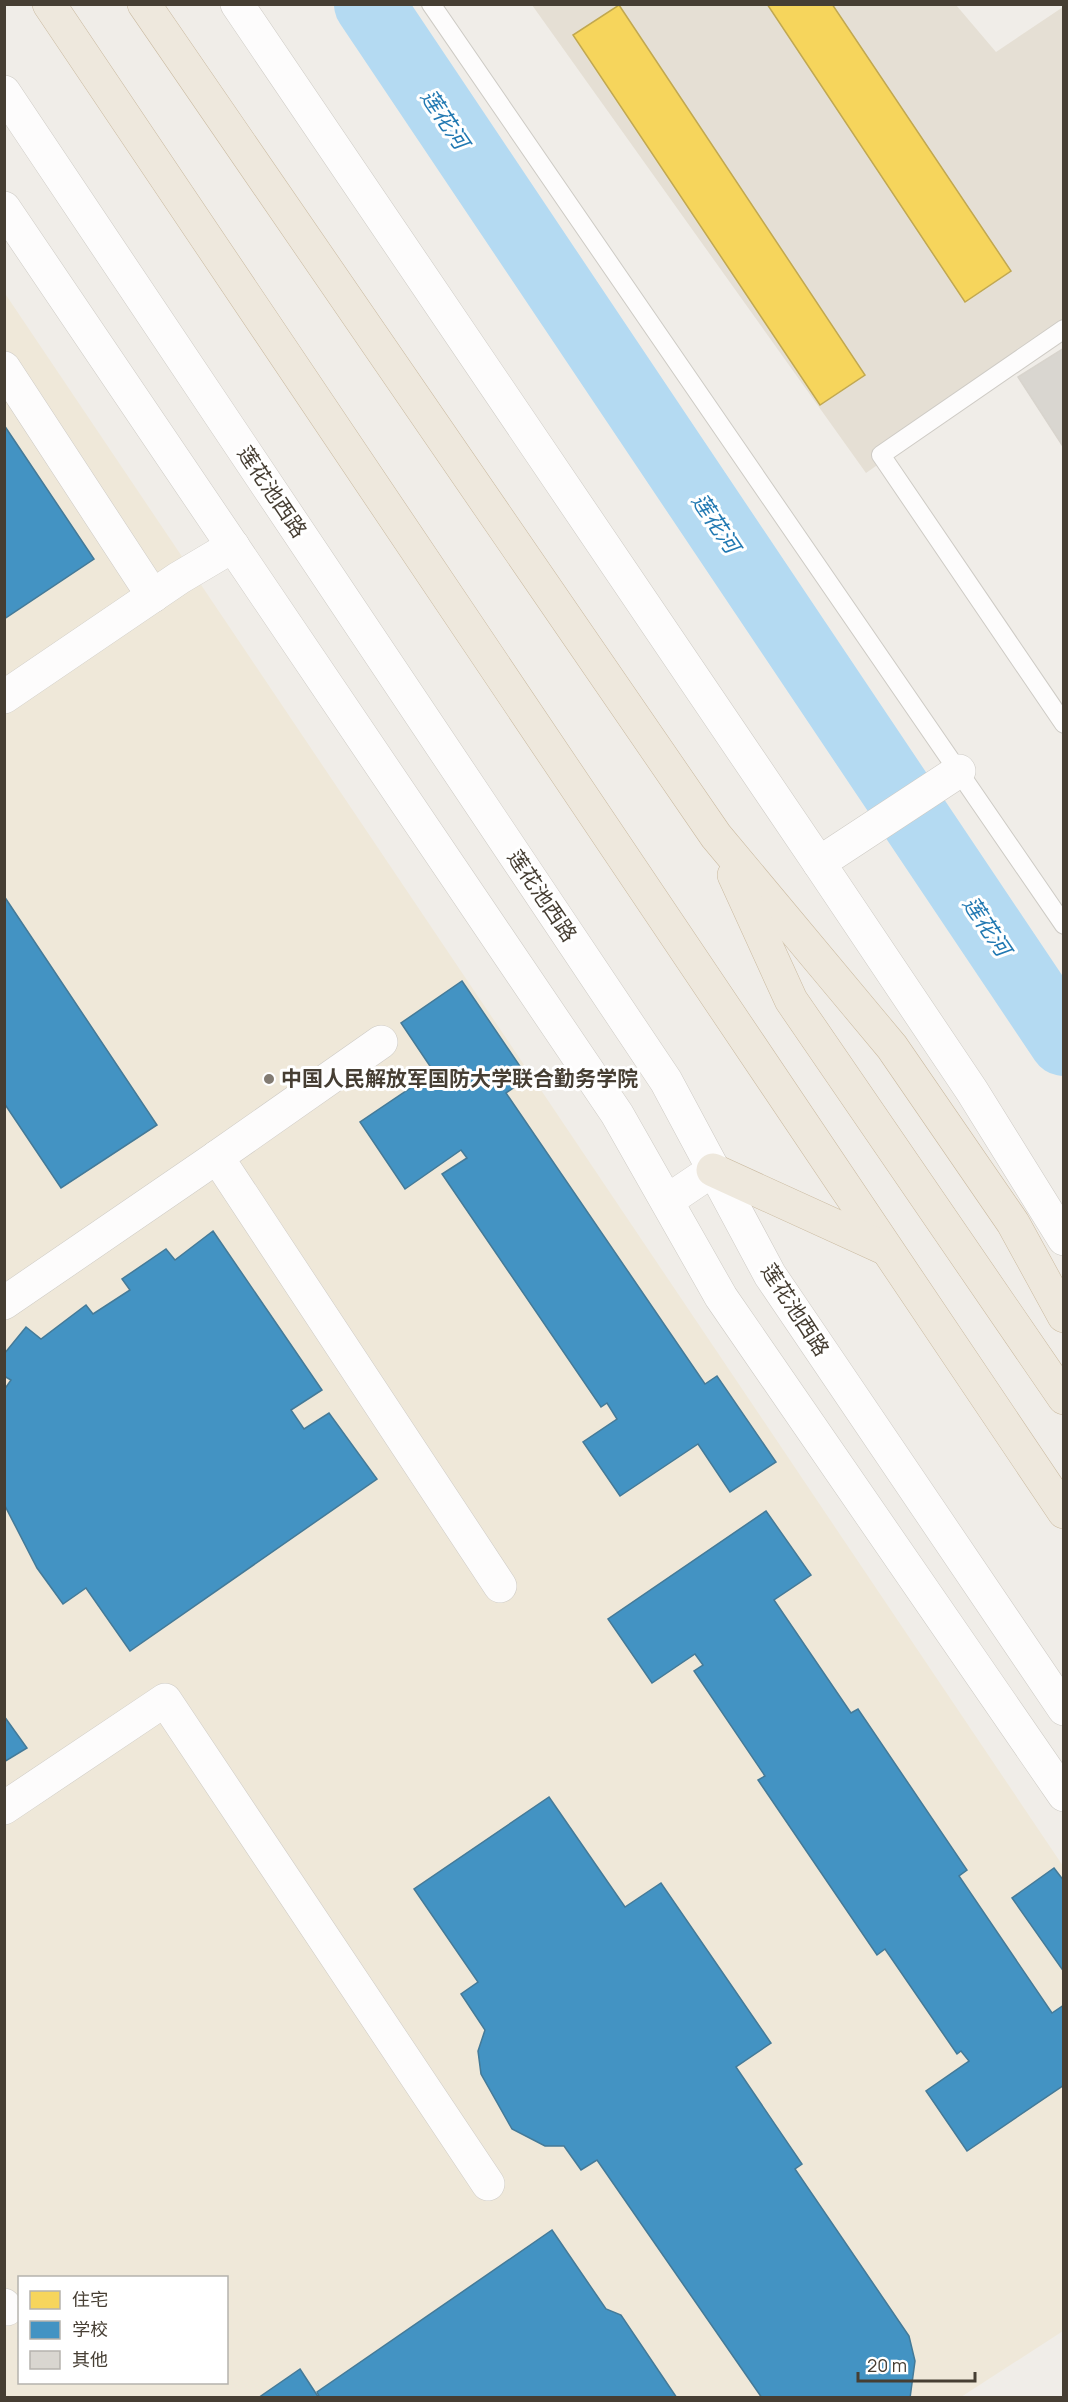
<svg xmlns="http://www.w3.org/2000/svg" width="1068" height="2402" font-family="Manrope,'Noto Sans SC',sans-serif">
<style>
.residential{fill:#e5dfd4}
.education{fill:#efe8d9;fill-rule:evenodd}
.homes{fill:#f6d55c;stroke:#c1a850;stroke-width:1.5}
.schools{fill:#4393c3;stroke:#447a98;stroke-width:1.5}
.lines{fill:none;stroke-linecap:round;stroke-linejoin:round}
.river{stroke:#b4daf2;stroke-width:70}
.building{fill:#d9d6d0;stroke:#d8d4cd;stroke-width:1.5}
.service-casing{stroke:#cecbc5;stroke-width:20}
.minor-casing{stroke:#cecbc5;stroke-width:34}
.tertiary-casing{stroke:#cecbc5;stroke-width:34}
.trunk-casing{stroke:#cabaa0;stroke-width:34}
.service{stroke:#fdfcfc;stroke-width:18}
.minor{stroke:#fdfcfc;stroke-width:33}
.tertiary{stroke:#fdfcfc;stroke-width:33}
.trunk{stroke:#eee8dd;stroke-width:33}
.poi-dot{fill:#827b72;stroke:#fff;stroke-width:2}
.labels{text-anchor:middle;stroke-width:6;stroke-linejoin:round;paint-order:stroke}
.street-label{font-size:21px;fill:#463e33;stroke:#fff}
.poi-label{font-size:21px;font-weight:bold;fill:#463e33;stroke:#fff;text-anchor:start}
.water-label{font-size:22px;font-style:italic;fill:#2279b2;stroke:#fff}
</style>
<rect width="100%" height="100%" fill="#f0ede8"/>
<path class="residential" d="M532,5H956L996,52L1063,7V334L866,473Z"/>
<path class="education" d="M4,292L1063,1866V2331L961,2397H5ZM20,2278H226V2382H20Z"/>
<g class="homes">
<path d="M767,4H832L1011,271L965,302Z"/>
<path d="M619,5L865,375L820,405L573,35Z"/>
</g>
<g class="schools">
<path d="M4,425L94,559L4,619Z"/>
<path d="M4,896L157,1125L61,1188L4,1103Z"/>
<path d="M462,981L528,1078L506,1093L705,1384L717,1376L776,1462L730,1492L698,1444L620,1496L583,1442L617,1419L607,1403L601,1407L442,1174L467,1158L461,1150L405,1189L360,1122L434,1072L401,1023Z"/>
<path d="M213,1231L322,1390L291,1410L304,1429L329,1413L377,1479L130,1651L86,1588L63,1604L37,1568L4,1504V1390L11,1380L4,1376V1354L26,1327L41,1339L86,1305L93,1314L130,1290L122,1279L166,1249L175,1260Z"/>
<path d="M766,1511L811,1575L774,1600L851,1713L858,1709L967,1870L959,1876L1052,2013L1064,2005V2085L967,2151L926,2091L969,2061L961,2051L957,2054L885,1949L877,1955L758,1780L765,1776L694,1671L703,1665L695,1654L652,1683L608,1619Z"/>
<path d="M4,1716L27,1748L4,1762Z"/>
<path d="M549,1797L625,1907L661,1883L771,2043L736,2067L802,2164L795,2169L909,2336L915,2361L910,2398H762L597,2160L581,2170L564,2146H545L512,2129L481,2074L478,2051L485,2030L461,1994L478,1982L414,1889Z"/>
<path d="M1054,1868L1064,1881V1972L1012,1898Z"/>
<path d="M552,2230L606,2309L621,2315L677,2398H320L317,2392Z"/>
<path d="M300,2369L319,2398H258Z"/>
</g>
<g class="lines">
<path class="river" d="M369,4L1064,1041"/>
</g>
<path class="building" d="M1064,348V448L1018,377Z"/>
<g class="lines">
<defs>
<g id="service">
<path d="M431,4L1064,925"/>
<path d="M1064,329L881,455L1064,724"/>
</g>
<g id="minor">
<path d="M4,368L153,596"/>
<path d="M4,697L179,578L233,546"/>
<path d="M819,863L959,771"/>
<path d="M217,1157L381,1042"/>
<path d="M4,1303L217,1157L500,1586"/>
<path d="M4,1808L165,1700L488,2184"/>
<path d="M4,2305L7,2309"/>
</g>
<g id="tertiary">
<path d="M237,4L819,863L972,1091L1064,1239"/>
<path d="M4,92L666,1081L770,1275L1064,1709"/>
<path d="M4,208L617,1114L721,1297L1064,1795"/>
<path d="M667,1201L713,1170"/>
</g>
<g id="trunk">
<path d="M49,4L1064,1512"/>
<path d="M144,4L716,836L892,1047L1013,1223L1064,1316"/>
<path d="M734,875L791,1000L1064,1398"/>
<path d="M713,1170L884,1248"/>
</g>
</defs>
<use href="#service" class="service-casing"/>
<use href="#minor" class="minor-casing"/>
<use href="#tertiary" class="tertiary-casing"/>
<use href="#trunk" class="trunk-casing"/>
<use href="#service" class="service"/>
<use href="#minor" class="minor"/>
<use href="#tertiary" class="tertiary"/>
<use href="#trunk" class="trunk"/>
</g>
<circle class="poi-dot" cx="269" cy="1079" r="6"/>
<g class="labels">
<g class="street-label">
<text transform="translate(272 492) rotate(56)" y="7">莲花池西路</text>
<text transform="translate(542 896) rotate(56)" y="7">莲花池西路</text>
<text transform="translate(795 1310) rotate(57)" y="7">莲花池西路</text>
</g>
<g class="poi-label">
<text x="281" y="1086">中国人民解放军国防大学联合勤务学院</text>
</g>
<g class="water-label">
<text transform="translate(445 119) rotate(56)" y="8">莲花河</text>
<text transform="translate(716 523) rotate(56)" y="8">莲花河</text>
<text transform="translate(987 926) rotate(56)" y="8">莲花河</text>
</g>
</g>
<rect width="1068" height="2402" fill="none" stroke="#463e33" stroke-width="12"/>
<rect x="18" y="2276" width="210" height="108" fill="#ffffff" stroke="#b5b2ad" stroke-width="1.5"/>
<rect x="30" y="2291" width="30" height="18" fill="#f6d55c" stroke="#b5b2ad" stroke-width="1.5"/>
<text x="72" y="2306" font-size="18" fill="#463e33">住宅</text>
<rect x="30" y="2321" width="30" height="18" fill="#4393c3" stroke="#b5b2ad" stroke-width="1.5"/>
<text x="72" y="2336" font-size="18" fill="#463e33">学校</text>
<rect x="30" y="2351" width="30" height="18" fill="#d9d6d0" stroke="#b5b2ad" stroke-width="1.5"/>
<text x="72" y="2366" font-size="18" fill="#463e33">其他</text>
<path d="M858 2372v9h117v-9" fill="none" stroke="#463e33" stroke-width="3"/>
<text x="867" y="2372" font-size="18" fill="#463e33" stroke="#ffffff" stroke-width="4.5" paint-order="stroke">20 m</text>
</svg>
